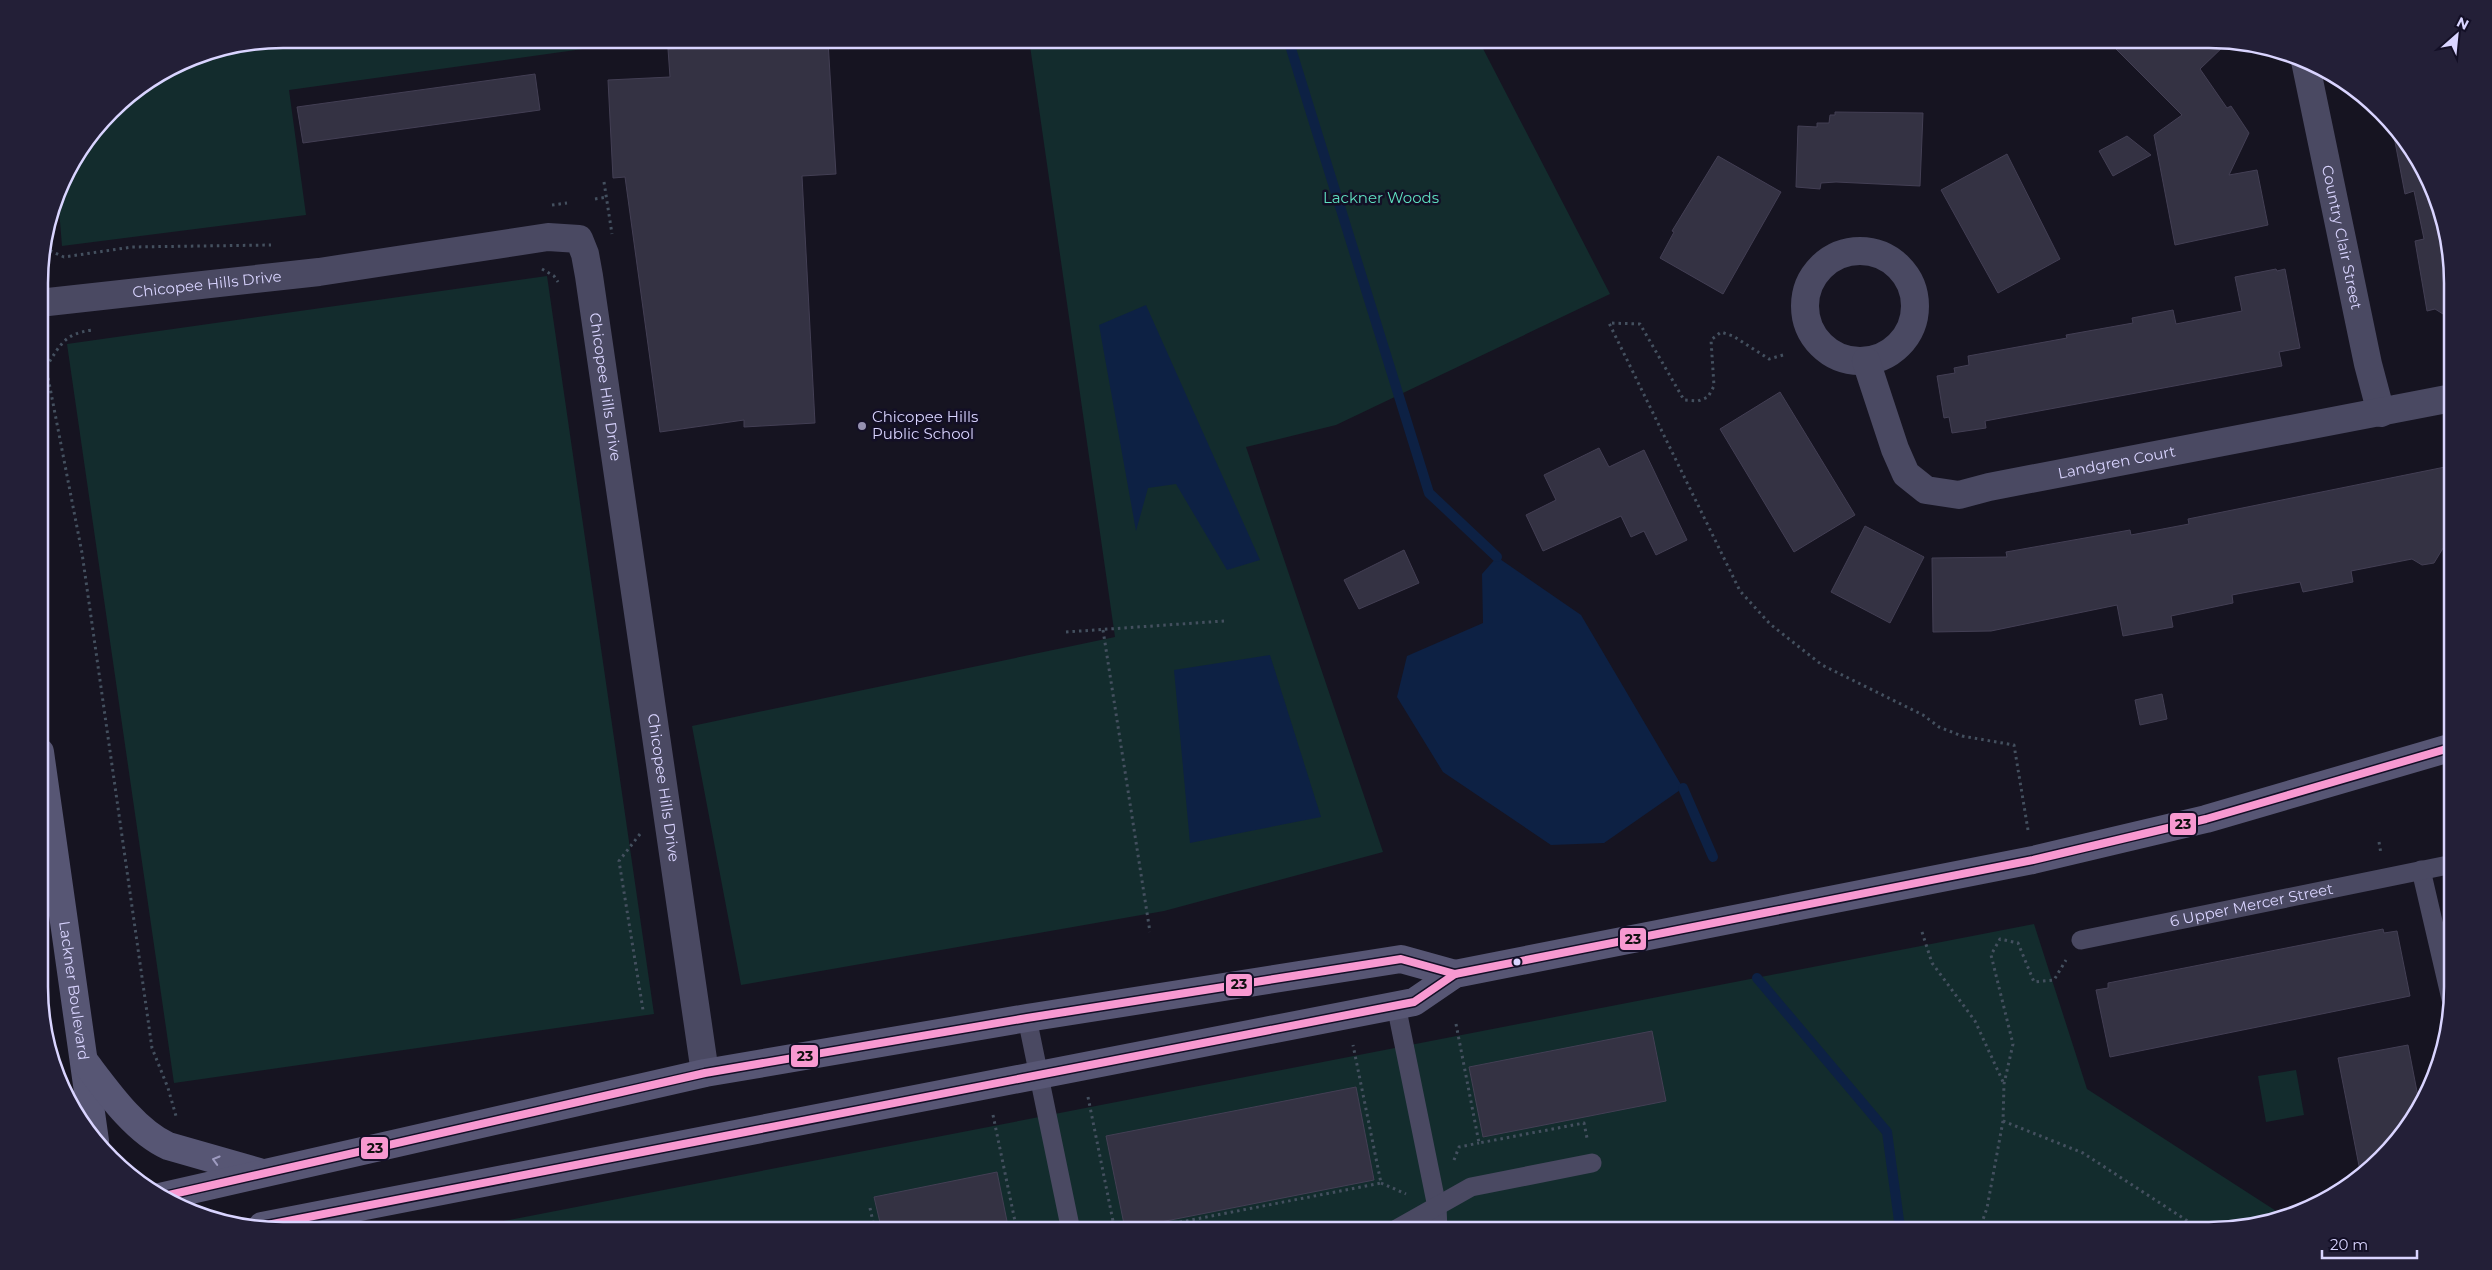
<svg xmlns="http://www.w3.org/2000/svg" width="2492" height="1270" font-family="Montserrat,sans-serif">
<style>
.green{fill:#132c2d}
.water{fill:#0d2144}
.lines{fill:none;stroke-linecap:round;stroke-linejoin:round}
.stream{stroke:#0d2144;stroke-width:10}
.building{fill:#343243;stroke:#433f54}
.path{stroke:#44505f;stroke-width:3;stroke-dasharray:2.5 4;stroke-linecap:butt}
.service{stroke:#4a4962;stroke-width:19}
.minor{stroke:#4a4962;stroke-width:28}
.secondary{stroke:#575674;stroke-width:28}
.bus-1-casing{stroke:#130f26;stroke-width:11}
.bus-1{stroke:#f899d1;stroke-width:8}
.oneway{stroke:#9e9bc0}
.poi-dot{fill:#9591b1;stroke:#130f26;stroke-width:2}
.bus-dot{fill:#d9d4ff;stroke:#130f26;stroke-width:2}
.labels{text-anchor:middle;stroke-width:5;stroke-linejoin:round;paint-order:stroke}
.park-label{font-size:15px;fill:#5fe0c0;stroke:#130f26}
.street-label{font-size:15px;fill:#d9d4ff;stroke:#130f26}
.poi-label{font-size:15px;fill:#d9d4ff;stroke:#130f26;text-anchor:start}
.rim{fill:none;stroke:#d9d4ff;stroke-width:2.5}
.line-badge{stroke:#130f26;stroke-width:2}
.pale-badge-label{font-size:14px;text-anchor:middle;font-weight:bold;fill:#111}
</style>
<rect width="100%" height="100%" fill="#161421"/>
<g class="green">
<path d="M283,39H639L640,41L289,90L306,215L62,246L58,197L64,175L122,99L189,57Z"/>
<path d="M1029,39H1478L1610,294L1336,425L1246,447L1383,852L1164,911L741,985L692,726L1115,637Z"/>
<path d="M547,276L654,1014L174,1083L67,344Z"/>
<path d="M2034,924L2087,1089L2287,1218L2225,1231H452Z"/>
<path d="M2296,1070L2304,1115L2266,1122L2258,1076Z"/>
</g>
<g class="water">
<path d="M1146,305L1260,560L1227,570L1176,484L1148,488L1136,531L1099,325Z"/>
<path d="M1497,557L1581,615L1683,788L1604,843L1551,845L1443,772L1397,697L1407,656L1483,623L1482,574Z"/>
<path d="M1270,655L1321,817L1190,843L1174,670Z"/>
</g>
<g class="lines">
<g class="stream">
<path d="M1288,39L1429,493L1497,557"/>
<path d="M1683,788L1713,857"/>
<path d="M1757,978L1887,1132L1900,1228"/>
<path d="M1888,1231L1900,1228L1916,1231"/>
</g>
</g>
<g class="building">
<path d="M2106,39H2210L2227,43L2200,69L2227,108L2231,106L2249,133L2229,175L2257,170L2268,225L2175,245L2154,135L2182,115Z"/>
<path d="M828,41L836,174L802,176L815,423L744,427V420L660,432L625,177L613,178L608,80L670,77L668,49Z"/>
<path d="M535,74L540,110L303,143L297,107Z"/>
<path d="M1835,112L1923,113L1920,186L1836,182L1821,183L1820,189L1796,187L1798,126L1817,127V123H1829L1830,115H1835Z"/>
<path d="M2391,121L2403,134L2435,189L2451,251V319L2435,309L2427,311L2415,241L2424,239L2414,191L2405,194Z"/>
<path d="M2127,136L2151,155L2113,176L2099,151Z"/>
<path d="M2007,154L2060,259L1998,293L1941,190Z"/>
<path d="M1718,156L1781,192L1723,294L1660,258L1674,232L1672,231Z"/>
<path d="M2276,269L2277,271L2285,269L2300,348L2279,352L2282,366L1985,421L1986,428L1952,433L1949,417L1944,418L1937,376L1955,373L1954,368L1969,365L1968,356L2067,338L2066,335L2133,323L2132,318L2173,310L2176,324L2242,311L2235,277Z"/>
<path d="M1780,392L1855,515L1794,552L1720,429Z"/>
<path d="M1599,448L1609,467L1644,450L1687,540L1656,555L1644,531L1631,537L1621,516L1543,551L1526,515L1556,500L1544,475Z"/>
<path d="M2445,467L2452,499V544L2445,545L2434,563L2422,565L2412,559L2351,571L2353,582L2303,592L2300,582L2232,595L2233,603L2171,616L2173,627L2123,636L2117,605L1991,631L1933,632L1932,558L2007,557L2006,552L2130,530L2131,535L2189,524L2188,519Z"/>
<path d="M1865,526L1924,557L1890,623L1831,592Z"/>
<path d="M1404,550L1419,583L1359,609L1344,580Z"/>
<path d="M2162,694L2167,719L2140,725L2135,700Z"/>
<path d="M2383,929L2384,933L2397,931L2410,996L2110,1057L2096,990L2108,988V983Z"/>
<path d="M1652,1031L1666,1101L1483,1137L1469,1067Z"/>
<path d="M2408,1045L2420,1107L2393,1148L2361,1176L2338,1058Z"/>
<path d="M1356,1087L1374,1180L1125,1229L1106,1136Z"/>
<path d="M997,1172L1009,1231H882L874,1197Z"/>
</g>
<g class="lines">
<g class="path">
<path d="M604,182L612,234"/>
<path d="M595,199L607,197"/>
<path d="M552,205L567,203"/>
<path d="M44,248L64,257L132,247L271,245"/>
<path d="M542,269L554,276L558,282"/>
<path d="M42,333L46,367L82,553L152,1048L168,1088L176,1116"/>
<path d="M1783,355L1769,359L1733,336L1721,332L1711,340L1714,386L1708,397L1698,401L1684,400L1640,324L1609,323L1740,591L1770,624L1822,665L1923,715L1939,727L1962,736L2014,745L2028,830"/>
<path d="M46,367C61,344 64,334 92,330"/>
<path d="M1103,630L1150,932"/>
<path d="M1066,632L1224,621"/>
<path d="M640,834L619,861L643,1010"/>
<path d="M2379,842L2381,854"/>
<path d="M1922,932L1932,963L1975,1021L2004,1084"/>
<path d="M1456,1024L1479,1143L1584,1123L1587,1138"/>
<path d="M1088,1097L1115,1231"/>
<path d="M993,1115L1017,1231"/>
<path d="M2003,1121L2083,1153L2203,1231"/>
<path d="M1454,1160L1459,1147L1479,1143"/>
<path d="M1381,1183L1406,1194"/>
<path d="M2331,1191L2341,1192"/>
<path d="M870,1208L875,1231"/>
<path d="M1135,1231L1381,1183L1353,1045"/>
<path d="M1979,1231L1987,1208L2003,1121L2004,1084L2013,1044L1991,955L2000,939L2018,943L2034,982L2054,980L2066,960"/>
</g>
<g class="service">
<path d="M2421,870L2451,999"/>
<path id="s1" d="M2081,940L2453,864"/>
<path d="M1396,1005L1437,1207L1438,1231"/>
<path d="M1027,1018L1071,1231"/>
<path d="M1393,1231L1471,1187L1592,1163"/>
</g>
<g class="minor">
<path id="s2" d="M2305,61L2368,364L2381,413"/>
<circle cx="1860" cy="306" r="55"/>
<path id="s3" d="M39,303L319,272L548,237L579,239L585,254L589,276L705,1073"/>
<path id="s4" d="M1866,361L1895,449L1906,474L1926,490L1959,495L1989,487L2452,398"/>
</g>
<g class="secondary">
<path id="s5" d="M40,752L95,1141"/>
<path d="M85,1062C107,1091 135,1131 168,1146L259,1172"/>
<path d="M160,1197L705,1073L1027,1018L1401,959L1455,974"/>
<path d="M262,1226L1414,1002L1455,974L2033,860L2206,819L2453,747"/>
</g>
<defs>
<g id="bus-1">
<path d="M160,1197L705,1073L1027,1018L1401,959L1455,974"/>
<path d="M262,1226L1414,1002L1455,974L2033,860L2206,819L2453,747"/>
</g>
</defs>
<use href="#bus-1" class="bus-1-casing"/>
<use href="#bus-1" class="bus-1"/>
</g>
<defs><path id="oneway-chevron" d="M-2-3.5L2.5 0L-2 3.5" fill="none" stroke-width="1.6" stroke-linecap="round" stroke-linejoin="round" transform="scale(1.25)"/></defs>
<use class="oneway" href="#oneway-chevron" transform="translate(216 1160) rotate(-164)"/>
<circle class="poi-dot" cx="862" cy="426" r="5"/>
<circle class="bus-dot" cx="1517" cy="962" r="4.5"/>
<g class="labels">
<g class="park-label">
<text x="1381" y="203">Lackner Woods</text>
</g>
<g class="street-label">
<text dy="5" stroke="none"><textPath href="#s2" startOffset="180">Country Clair Street</textPath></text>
<text dy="5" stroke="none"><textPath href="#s3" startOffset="169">Chicopee Hills Drive</textPath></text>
<text dy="5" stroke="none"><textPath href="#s3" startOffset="695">Chicopee Hills Drive</textPath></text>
<text dy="5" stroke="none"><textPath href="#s4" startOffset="340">Landgren Court</textPath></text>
<text dy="5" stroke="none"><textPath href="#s3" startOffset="1100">Chicopee Hills Drive</textPath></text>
<text dy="5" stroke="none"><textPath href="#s1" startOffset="174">6 Upper Mercer Street</textPath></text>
<text dy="5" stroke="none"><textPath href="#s5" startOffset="241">Lackner Boulevard</textPath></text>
</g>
<g class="poi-label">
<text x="872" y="422">Chicopee Hills<tspan x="872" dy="17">Public School</tspan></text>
</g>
</g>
<path d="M0 0H2492V1270H0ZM283 48H2209A235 235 0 0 1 2444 283V987A235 235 0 0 1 2209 1222H283A235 235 0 0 1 48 987V283A235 235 0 0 1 283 48Z" fill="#231f37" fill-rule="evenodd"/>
<path class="rim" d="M283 48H2209A235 235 0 0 1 2444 283V987A235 235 0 0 1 2209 1222H283A235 235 0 0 1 48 987V283A235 235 0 0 1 283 48Z"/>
<g class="line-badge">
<rect x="2169" y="812" width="28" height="24" rx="5" fill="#f899d1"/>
<rect x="1619" y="927" width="28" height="24" rx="5" fill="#f899d1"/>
<rect x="1225" y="973" width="28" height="24" rx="5" fill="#f899d1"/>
<rect x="790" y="1044" width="29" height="24" rx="5" fill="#f899d1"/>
<rect x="360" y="1136" width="29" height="24" rx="5" fill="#f899d1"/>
</g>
<g class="pale-badge-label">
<text x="2183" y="829">23</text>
<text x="1633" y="944">23</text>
<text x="1239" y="989">23</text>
<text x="805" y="1061">23</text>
<text x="375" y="1153">23</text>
</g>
<g transform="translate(2457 35) rotate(27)" stroke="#130f26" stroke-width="4" paint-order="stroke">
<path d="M0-4L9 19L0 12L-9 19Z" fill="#d9d4ff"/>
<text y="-8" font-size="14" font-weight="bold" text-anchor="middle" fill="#d9d4ff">N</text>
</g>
<path d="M2322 1250v8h95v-8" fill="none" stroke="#d9d4ff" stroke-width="2.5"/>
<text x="2330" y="1250" font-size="15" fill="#d9d4ff" stroke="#130f26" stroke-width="4" paint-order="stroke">20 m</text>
</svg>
